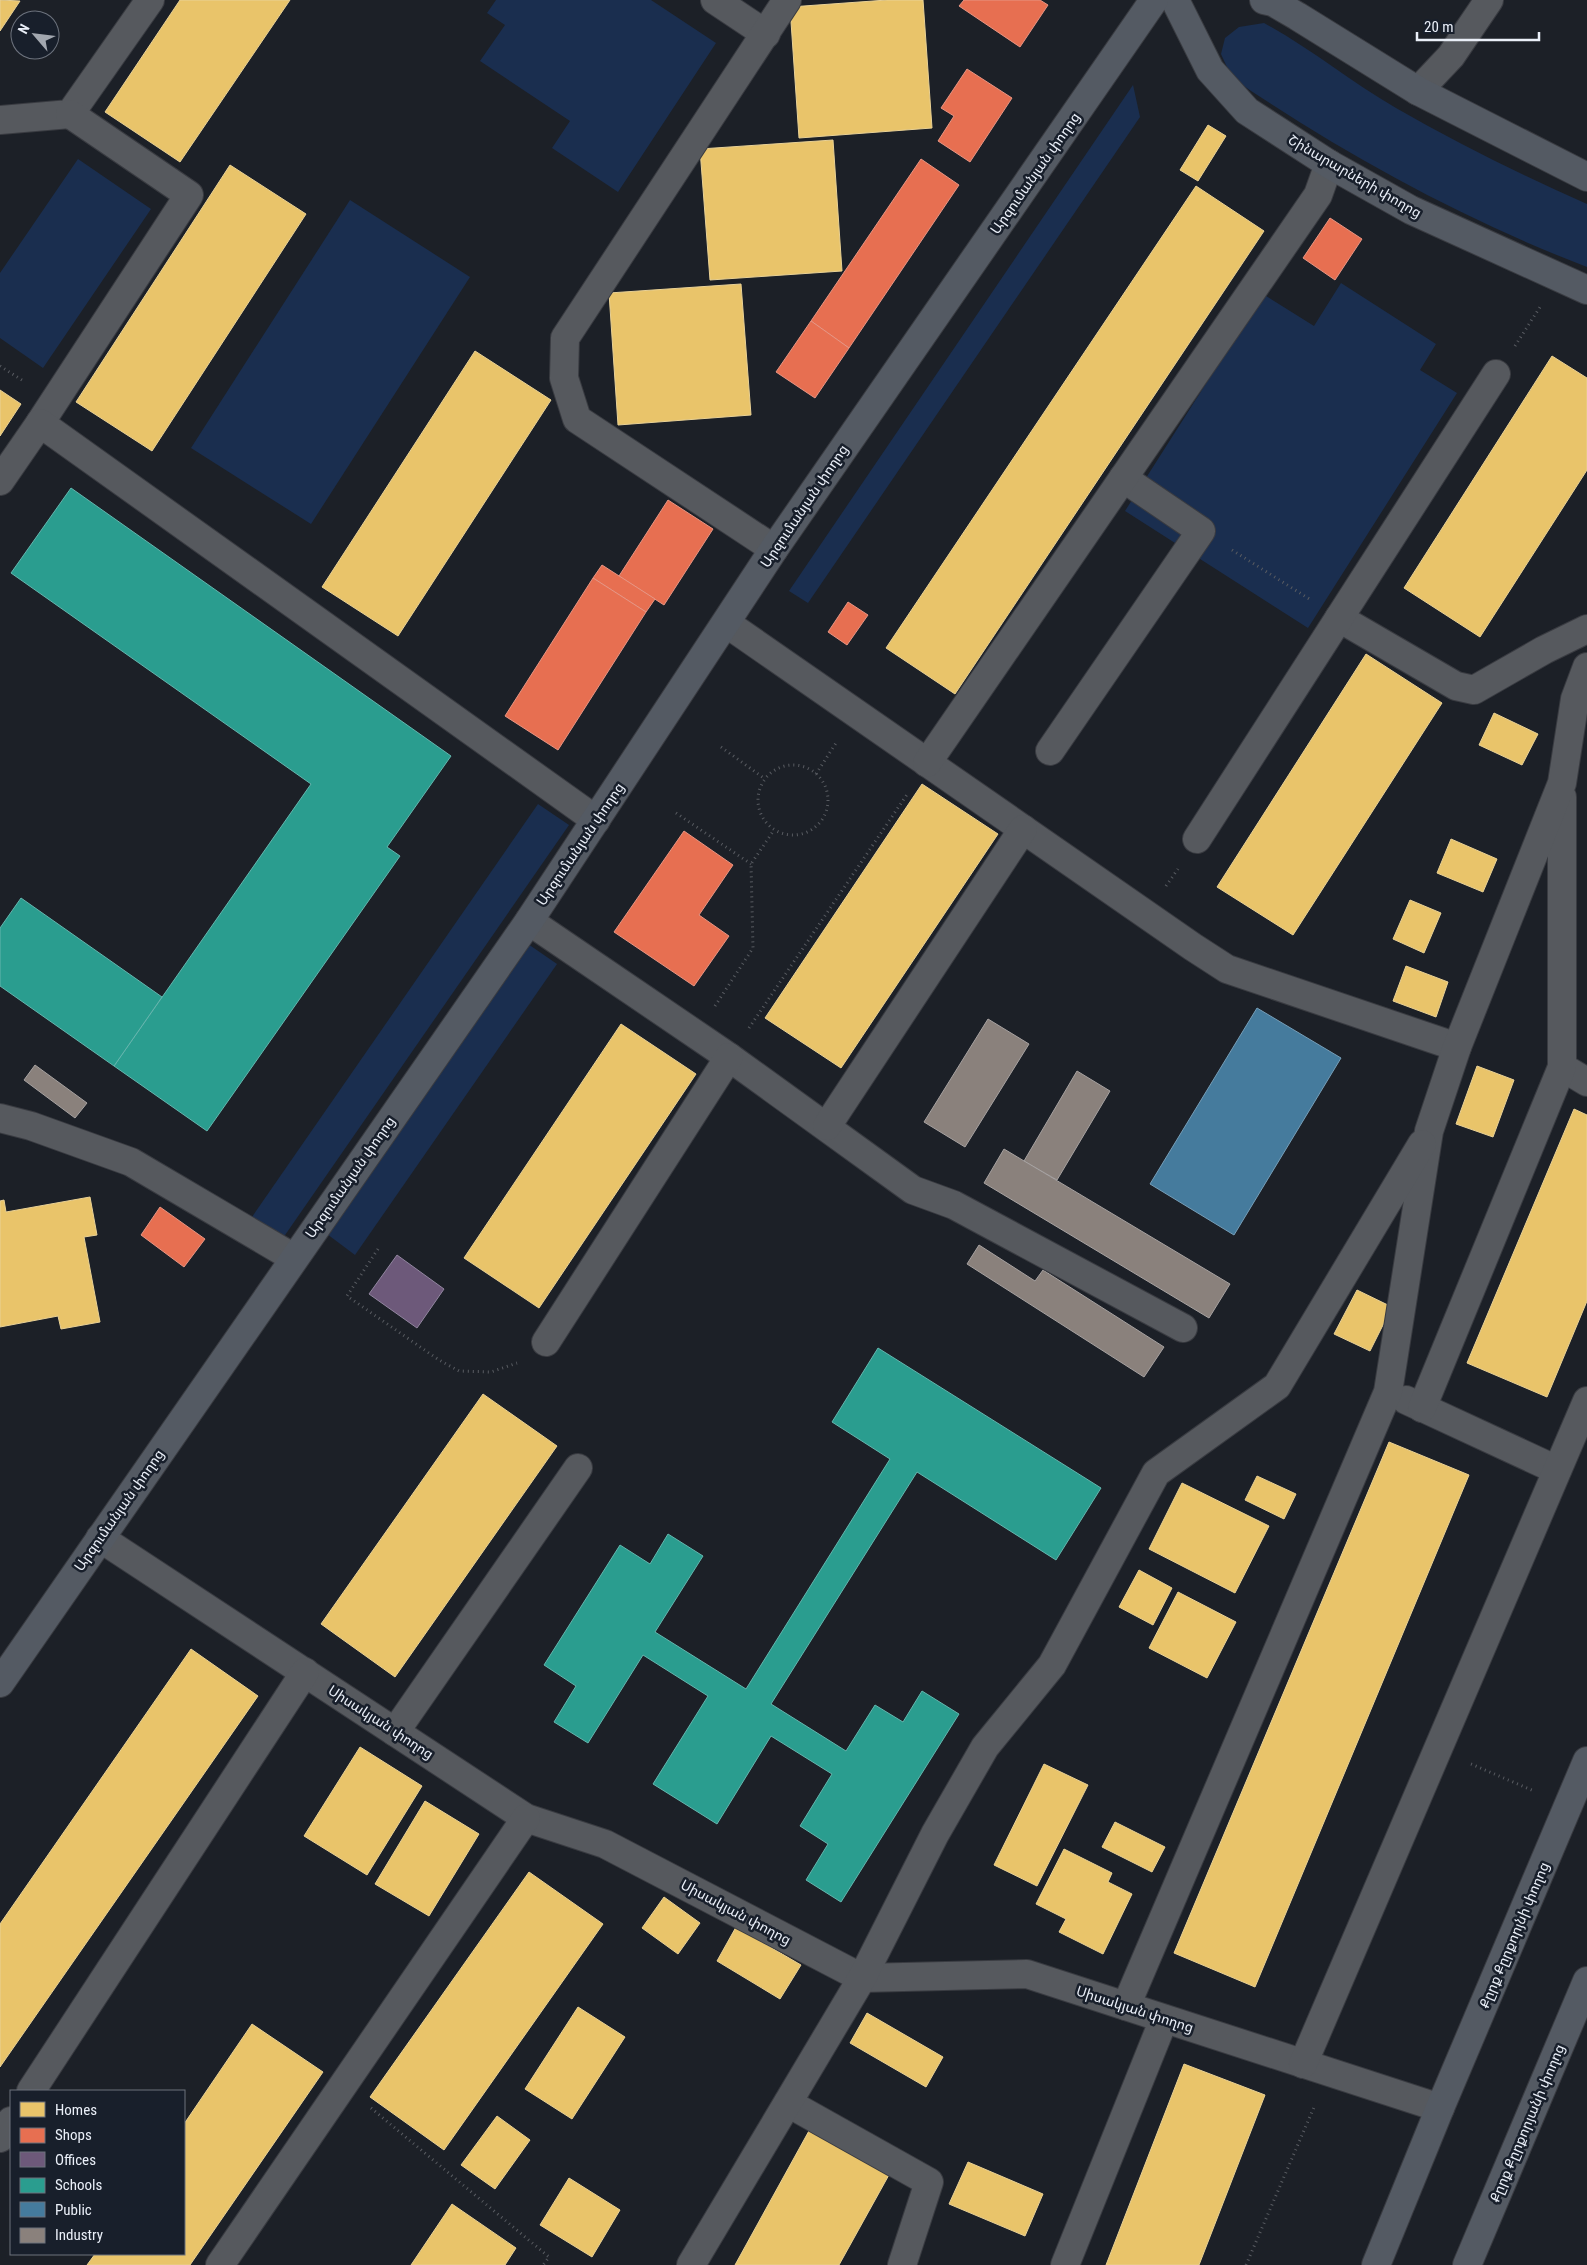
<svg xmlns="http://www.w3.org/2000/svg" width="1587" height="2265" font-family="'Roboto Condensed','Noto Sans Armenian',sans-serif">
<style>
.green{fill:#1a2e4f}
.homes{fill:#e9c46a;stroke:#e9d195}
.shops{fill:#e76f51;stroke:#e89583}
.offices{fill:#6d597a;stroke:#9286a0}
.schools{fill:#2a9d8f;stroke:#64b6ae}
.public{fill:#457b9d;stroke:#769eb8}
.industry{fill:#8a817c;stroke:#a7a2a1}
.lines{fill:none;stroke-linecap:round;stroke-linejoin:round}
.minor-casing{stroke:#393b41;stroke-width:30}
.major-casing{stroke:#393b41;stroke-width:30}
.path{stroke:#595c62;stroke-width:3;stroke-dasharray:1 4;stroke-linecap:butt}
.minor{stroke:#56595e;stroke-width:28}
.major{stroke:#545a63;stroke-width:28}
.labels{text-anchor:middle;stroke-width:5;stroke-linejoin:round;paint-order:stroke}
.street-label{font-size:14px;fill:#eaeff8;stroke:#181f2b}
</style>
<rect width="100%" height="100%" fill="#1c2027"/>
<g class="green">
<path d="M496,0H651L716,43L618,192L552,148L570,121L480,61L505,25L487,13Z"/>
<path d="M1264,23C1310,48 1351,82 1396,108C1458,144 1522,175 1587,204V267C1462,219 1342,153 1232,78L1221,54L1225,38L1239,27Z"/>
<path d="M1133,85L1140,117L808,603L789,591Z"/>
<path d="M78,159L151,209L43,368L0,338V273Z"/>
<path d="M350,200L470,277L311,524L191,448Z"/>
<path d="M1341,283L1436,344L1420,370L1457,393L1308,628L1125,511L1263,294L1314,326Z"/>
<path d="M538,804L569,825L274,1251L243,1230Z"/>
<path d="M528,944L557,964L355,1255L327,1234Z"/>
</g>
<g class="homes">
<path d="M0,0L20,1L0,31Z"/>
<path d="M180,0H290L180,162L105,112Z"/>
<path d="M887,0H923L932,128L799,138L790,7Z"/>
<path d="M1208,125L1226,136L1198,181L1180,170Z"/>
<path d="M833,140L842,271L710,280L700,149Z"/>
<path d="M230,165L306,214L152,451L76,402Z"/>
<path d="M1196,186L1264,231L955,694L886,648Z"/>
<path d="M741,284L751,415L618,425L609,293Z"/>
<path d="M475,351L551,400L398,636L322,587Z"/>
<path d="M1552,356L1587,378V470L1480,637L1404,588Z"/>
<path d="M0,390L21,404L0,436Z"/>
<path d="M1366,654L1442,703L1293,935L1217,887Z"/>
<path d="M1494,713L1538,734L1522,765L1479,745Z"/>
<path d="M922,784L998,834L841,1068L765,1018Z"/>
<path d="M1451,839L1497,859L1483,892L1437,873Z"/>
<path d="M1410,900L1441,913L1424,953L1393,939Z"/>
<path d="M1406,966L1448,982L1436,1017L1393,1001Z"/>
<path d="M621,1024L696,1074L539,1308L464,1258Z"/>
<path d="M1477,1066L1514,1080L1493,1137L1456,1124Z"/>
<path d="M1574,1109L1587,1115V1301L1547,1397L1467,1363Z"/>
<path d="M90,1197L97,1235L84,1237L100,1322L61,1329L58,1316L0,1327V1201L4,1200L6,1212Z"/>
<path d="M1357,1290L1392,1307L1370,1351L1334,1334Z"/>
<path d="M483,1394L557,1446L395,1677L321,1624Z"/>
<path d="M1389,1442L1469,1475L1255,1987L1174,1953Z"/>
<path d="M1257,1476L1296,1494L1284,1519L1245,1500Z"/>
<path d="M1182,1483L1269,1526L1235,1593L1149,1549Z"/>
<path d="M1139,1570L1172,1588L1153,1625L1119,1607Z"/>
<path d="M1178,1592L1236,1622L1207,1678L1149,1648Z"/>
<path d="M191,1649L258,1696L0,2067V1924Z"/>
<path d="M360,1747L422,1786L367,1875L304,1836Z"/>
<path d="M1044,1764L1088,1785L1037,1886L994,1865Z"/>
<path d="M425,1801L479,1834L429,1916L375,1884Z"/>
<path d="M1115,1822L1165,1847L1152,1872L1102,1847Z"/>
<path d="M1064,1849L1112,1873L1108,1882L1132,1894L1103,1954L1059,1932L1066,1919L1036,1904Z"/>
<path d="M529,1872L603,1924L444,2150L370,2097Z"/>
<path d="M664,1897L700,1923L678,1954L642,1928Z"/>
<path d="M736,1927L801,1965L780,1999L717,1961Z"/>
<path d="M578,2007L625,2037L572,2119L525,2089Z"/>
<path d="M867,2013L943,2057L926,2087L850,2043Z"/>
<path d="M252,2024L323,2072L190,2265H87L95,2254H184V2124Z"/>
<path d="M1184,2064L1265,2095L1199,2265H1106Z"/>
<path d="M497,2116L530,2140L495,2189L461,2165Z"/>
<path d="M810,2129L890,2173L839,2265H735Z"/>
<path d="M968,2162L1043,2194L1025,2236L949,2204Z"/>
<path d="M569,2178L620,2210L592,2257L540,2225Z"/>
<path d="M452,2204L516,2248L505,2265H411Z"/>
</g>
<g class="shops">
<path d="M964,0H1040L1048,5L1020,47L959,6Z"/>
<path d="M967,69L1012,98L970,162L938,141L954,116L941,108Z"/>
<path d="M921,159L959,185L849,348L811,321Z"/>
<path d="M1330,218L1362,239L1335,280L1303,258Z"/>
<path d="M811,321L849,348L815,398L776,372Z"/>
<path d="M668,500L713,529L664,605L619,576Z"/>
<path d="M602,565L655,599L646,612L593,578Z"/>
<path d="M593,578L646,612L558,750L505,716Z"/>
<path d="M848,602L868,615L847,645L828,632Z"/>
<path d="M684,831L733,865L699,915L729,936L694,986L614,932Z"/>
<path d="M160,1207L205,1239L184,1267L141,1235Z"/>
</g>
<path class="offices" d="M397,1255L444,1289L417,1328L369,1294Z"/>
<g class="schools">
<path d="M71,488L451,756L387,847L400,856L207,1131L114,1066L311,784L11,573Z"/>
<path d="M21,898L162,997L114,1066L0,986V928Z"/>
<path d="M878,1348L1101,1488L1056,1560L917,1472L771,1704L846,1751L875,1705L903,1722L922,1691L959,1714L841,1902L806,1880L828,1844L800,1826L832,1774L771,1736L717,1824L653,1784L708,1696L643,1655L588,1743L554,1722L576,1686L544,1665L620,1545L650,1564L668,1534L703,1556L655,1632L746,1689L890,1459L832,1422Z"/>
</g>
<path class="public" d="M1257,1008L1341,1058L1234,1235L1150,1184Z"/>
<g class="industry">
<path d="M988,1019L1029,1044L965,1147L924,1122Z"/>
<path d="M35,1065L87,1103L75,1118L24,1080Z"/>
<path d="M1077,1071L1110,1091L1057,1180L1024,1161Z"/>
<path d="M1004,1149L1230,1284L1209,1318L984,1183Z"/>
<path d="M979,1245L1035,1281L1043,1270L1164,1347L1144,1377L967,1264Z"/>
</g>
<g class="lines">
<defs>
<g id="minor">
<path d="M715,0L766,34"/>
<path d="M1418,91L1451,56L1489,0"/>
<path d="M0,120L70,114L150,0"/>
<path d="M40,423L189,195L70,114"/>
<path d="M0,481L40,423L596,820"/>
<path d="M774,549L577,419L564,378L565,338L787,0"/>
<path d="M1339,618L1456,686L1474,690L1544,650L1587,629"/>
<path d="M726,623L1193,947L1227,969L1457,1047"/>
<path d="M1050,751L1201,531L1123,478"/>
<path d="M927,763L1318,195L1329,164"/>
<path d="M1197,839L1496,374"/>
<path d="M529,921L729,1057L913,1190L954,1205L1183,1328"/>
<path d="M1562,1067L1587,1082"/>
<path d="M0,1118L31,1126L131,1162L294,1258"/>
<path d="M827,1126L1023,829"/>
<path d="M546,1342L729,1057"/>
<path d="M1406,1400L1557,1470"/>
<path d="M1422,1408L1562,1067V797"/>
<path d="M100,1538L526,1818L605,1844L862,1978L1027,1974L1440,2108"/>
<path d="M395,1732L578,1468"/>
<path d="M1126,2006L1388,1392L1429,1131L1457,1047L1562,783L1575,699L1587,667"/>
<path d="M1303,2064L1587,1401"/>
<path d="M31,2091L305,1672"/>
<path d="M788,2103L929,2182L902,2265"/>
<path d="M0,2138L11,2121"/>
<path d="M220,2265L526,1818"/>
<path d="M691,2265L862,1978L935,1834L985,1747L1052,1665L1156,1473L1277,1386L1422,1144"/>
<path d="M1065,2265L1164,2019"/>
</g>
<g id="major">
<path d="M1175,0L1210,70L1247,111L1329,164L1411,210L1587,290"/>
<path d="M1264,0L1273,2L1297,16L1418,91L1587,177"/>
<path d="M0,1683L529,921L774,549L1154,0"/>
<path d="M1376,2265L1440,2108L1587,1761"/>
<path d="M1467,2265L1587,1981"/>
</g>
</defs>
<use href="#minor" class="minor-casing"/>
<use href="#major" class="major-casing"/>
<g class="path">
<path d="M1515,346L1540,307"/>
<path d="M0,366L25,382"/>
<path d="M1232,550L1311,600"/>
<path d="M721,747L765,779"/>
<circle cx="793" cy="800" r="35"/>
<path d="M816,774L836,743"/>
<path d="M676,813L751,864"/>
<path d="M1166,886L1178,869"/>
<path d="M715,1006L753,948L751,864L774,830"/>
<path d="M749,1028L908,793"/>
<path d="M378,1249L347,1296L439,1360L459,1371L491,1372L517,1363"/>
<path d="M1471,1764L1534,1791"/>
<path d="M371,2108L549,2257L543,2265"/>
<path d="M1246,2265L1315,2105"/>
</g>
<use href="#minor" class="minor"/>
<use href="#major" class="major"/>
</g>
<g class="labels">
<g class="street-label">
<text transform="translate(1035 173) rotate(-55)" y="5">Արզումանյան փողոց</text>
<text transform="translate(1355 176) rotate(30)" y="5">Շինարարների փողոց</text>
<text transform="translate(804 506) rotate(-56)" y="5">Արզումանյան փողոց</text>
<text transform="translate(580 844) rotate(-56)" y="5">Արզումանյան փողոց</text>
<text transform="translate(350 1177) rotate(-55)" y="5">Արզումանյան փողոց</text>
<text transform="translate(119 1510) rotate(-55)" y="5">Արզումանյան փողոց</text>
<text transform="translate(381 1722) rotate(33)" y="5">Սիսակյան փողոց</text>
<text transform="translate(736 1912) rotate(28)" y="5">Սիսակյան փողոց</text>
<text transform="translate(1514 1935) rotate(-67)" y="5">Քըրք Քըրքորյնի փողոց</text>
<text transform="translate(1135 2009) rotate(18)" y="5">Սիսակյան փողոց</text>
<text transform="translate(1527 2123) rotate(-67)" y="5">Քըրք Քըրքորյանի փողոց</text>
</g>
</g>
<rect x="10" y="2090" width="175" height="165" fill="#181f2b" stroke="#6c727d"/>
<rect x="20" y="2102" width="25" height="15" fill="#e9c46a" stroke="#6c727d"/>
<text x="55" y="2115" font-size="15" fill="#eaeff8">Homes</text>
<rect x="20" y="2128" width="25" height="15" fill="#e76f51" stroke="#6c727d"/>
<text x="55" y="2140" font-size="15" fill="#eaeff8">Shops</text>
<rect x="20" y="2152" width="25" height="15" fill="#6d597a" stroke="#6c727d"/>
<text x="55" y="2165" font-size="15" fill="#eaeff8">Offices</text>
<rect x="20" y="2178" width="25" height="15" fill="#2a9d8f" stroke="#6c727d"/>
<text x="55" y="2190" font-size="15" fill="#eaeff8">Schools</text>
<rect x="20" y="2202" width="25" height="15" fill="#457b9d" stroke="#6c727d"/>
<text x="55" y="2215" font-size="15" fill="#eaeff8">Public</text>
<rect x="20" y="2228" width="25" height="15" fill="#8a817c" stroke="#6c727d"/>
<text x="55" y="2240" font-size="15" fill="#eaeff8">Industry</text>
<g transform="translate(35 35) rotate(298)"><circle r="24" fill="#181f2b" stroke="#6c727d"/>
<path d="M0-4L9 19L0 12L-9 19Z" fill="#a2a7af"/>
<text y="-8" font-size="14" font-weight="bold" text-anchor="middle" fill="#eaeff8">N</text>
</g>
<path d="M1417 32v8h122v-8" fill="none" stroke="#eaeff8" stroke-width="2.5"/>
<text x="1424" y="32" font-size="15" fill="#eaeff8" stroke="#181f2b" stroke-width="4" paint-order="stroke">20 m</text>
</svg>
